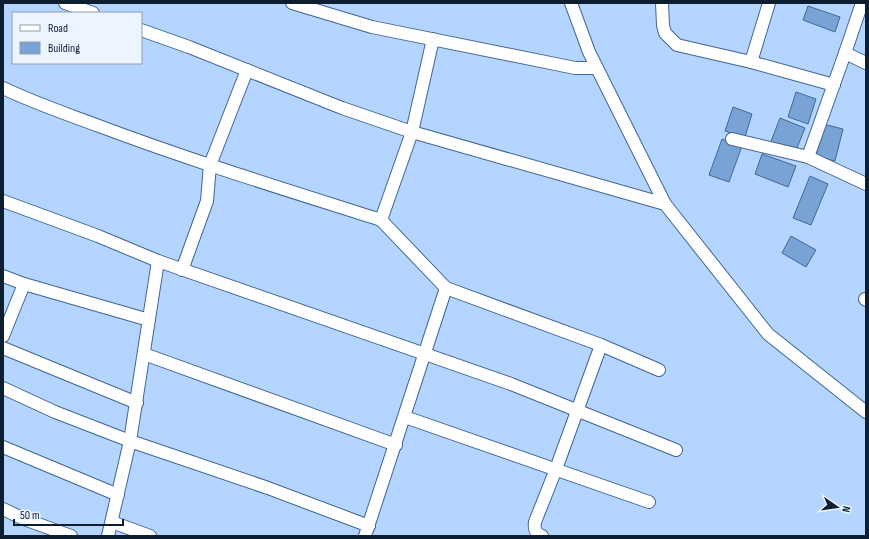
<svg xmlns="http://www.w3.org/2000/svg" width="869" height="539" font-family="'Sofia Sans Condensed',sans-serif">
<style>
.building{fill:#79a2d5;stroke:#426896}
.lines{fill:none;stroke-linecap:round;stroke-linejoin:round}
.street-casing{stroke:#406593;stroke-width:14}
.street{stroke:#fff;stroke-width:12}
</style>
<rect width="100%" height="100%" fill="#b4d5ff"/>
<g class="building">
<path d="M808,6L840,17L835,32L803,20Z"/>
<path d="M796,92L816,99L808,124L788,117Z"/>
<path d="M733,107L752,114L745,137L725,131Z"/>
<path d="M780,118L805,128L795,153L770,144Z"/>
<path d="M823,124L843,129L835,161L816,156Z"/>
<path d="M722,139L742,146L729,182L709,175Z"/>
<path d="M762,154L796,166L788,187L755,174Z"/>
<path d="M810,176L828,184L811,225L793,218Z"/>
<path d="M791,236L816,250L806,267L782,253Z"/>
</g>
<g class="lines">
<defs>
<g id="street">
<path d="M65,3L93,13"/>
<path d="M292,3L372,27L575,68H597"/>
<path d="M571,3L589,52L665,204L768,334L866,412"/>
<path d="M662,3L663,25L665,33L677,45L751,62L834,85"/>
<path d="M141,30L189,47L342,108L412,132L665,204"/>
<path d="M433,39L412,132L381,220L446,288"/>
<path d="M845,53L866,63"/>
<path d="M751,62L769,3"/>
<path d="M3,88C34,103 67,114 99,126C192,161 287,190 381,220"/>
<path d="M732,139L808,157L845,53L862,3"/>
<path d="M808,157L866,184"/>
<path d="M3,201L98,236L158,261L511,384L676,450"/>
<path d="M182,270L207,201L210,165L247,70"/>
<path d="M3,276L24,284"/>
<path d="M865,299L866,300"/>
<path d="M3,336L24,284L149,320"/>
<path d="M3,348L137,403"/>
<path d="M144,354L396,445"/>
<path d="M3,388L55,412L130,441L268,488L369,526"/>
<path d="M405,417L649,502"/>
<path d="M3,447L118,495"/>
<path d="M3,509L24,519L71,536"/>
<path d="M112,522L150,536"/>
<path d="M108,536L130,441L158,261"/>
<path d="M365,536L446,288L601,345L659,370"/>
<path d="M542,536C535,533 534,529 535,522L556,469L601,345"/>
</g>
</defs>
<use href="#street" class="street-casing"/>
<use href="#street" class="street"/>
</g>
<rect width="869" height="539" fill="none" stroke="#0e1e31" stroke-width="8"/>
<rect x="12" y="12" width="130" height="52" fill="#ebf4ff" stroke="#939ead"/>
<rect x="20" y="25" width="20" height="6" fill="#ffffff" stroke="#939ead"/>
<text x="48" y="32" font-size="12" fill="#0e1e31">Road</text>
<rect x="20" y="42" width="20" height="12" fill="#79a2d5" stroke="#939ead"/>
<text x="48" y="52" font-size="12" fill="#0e1e31">Building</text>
<g transform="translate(837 507) rotate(103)" stroke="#ebf4ff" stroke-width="3" paint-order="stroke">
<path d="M0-3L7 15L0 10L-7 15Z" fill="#0e1e31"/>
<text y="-6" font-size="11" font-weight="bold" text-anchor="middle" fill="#0e1e31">N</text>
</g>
<path d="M14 519v6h109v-6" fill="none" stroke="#0e1e31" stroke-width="2"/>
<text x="20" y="519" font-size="12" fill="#0e1e31" stroke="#ebf4ff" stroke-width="3" paint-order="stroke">50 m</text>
</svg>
